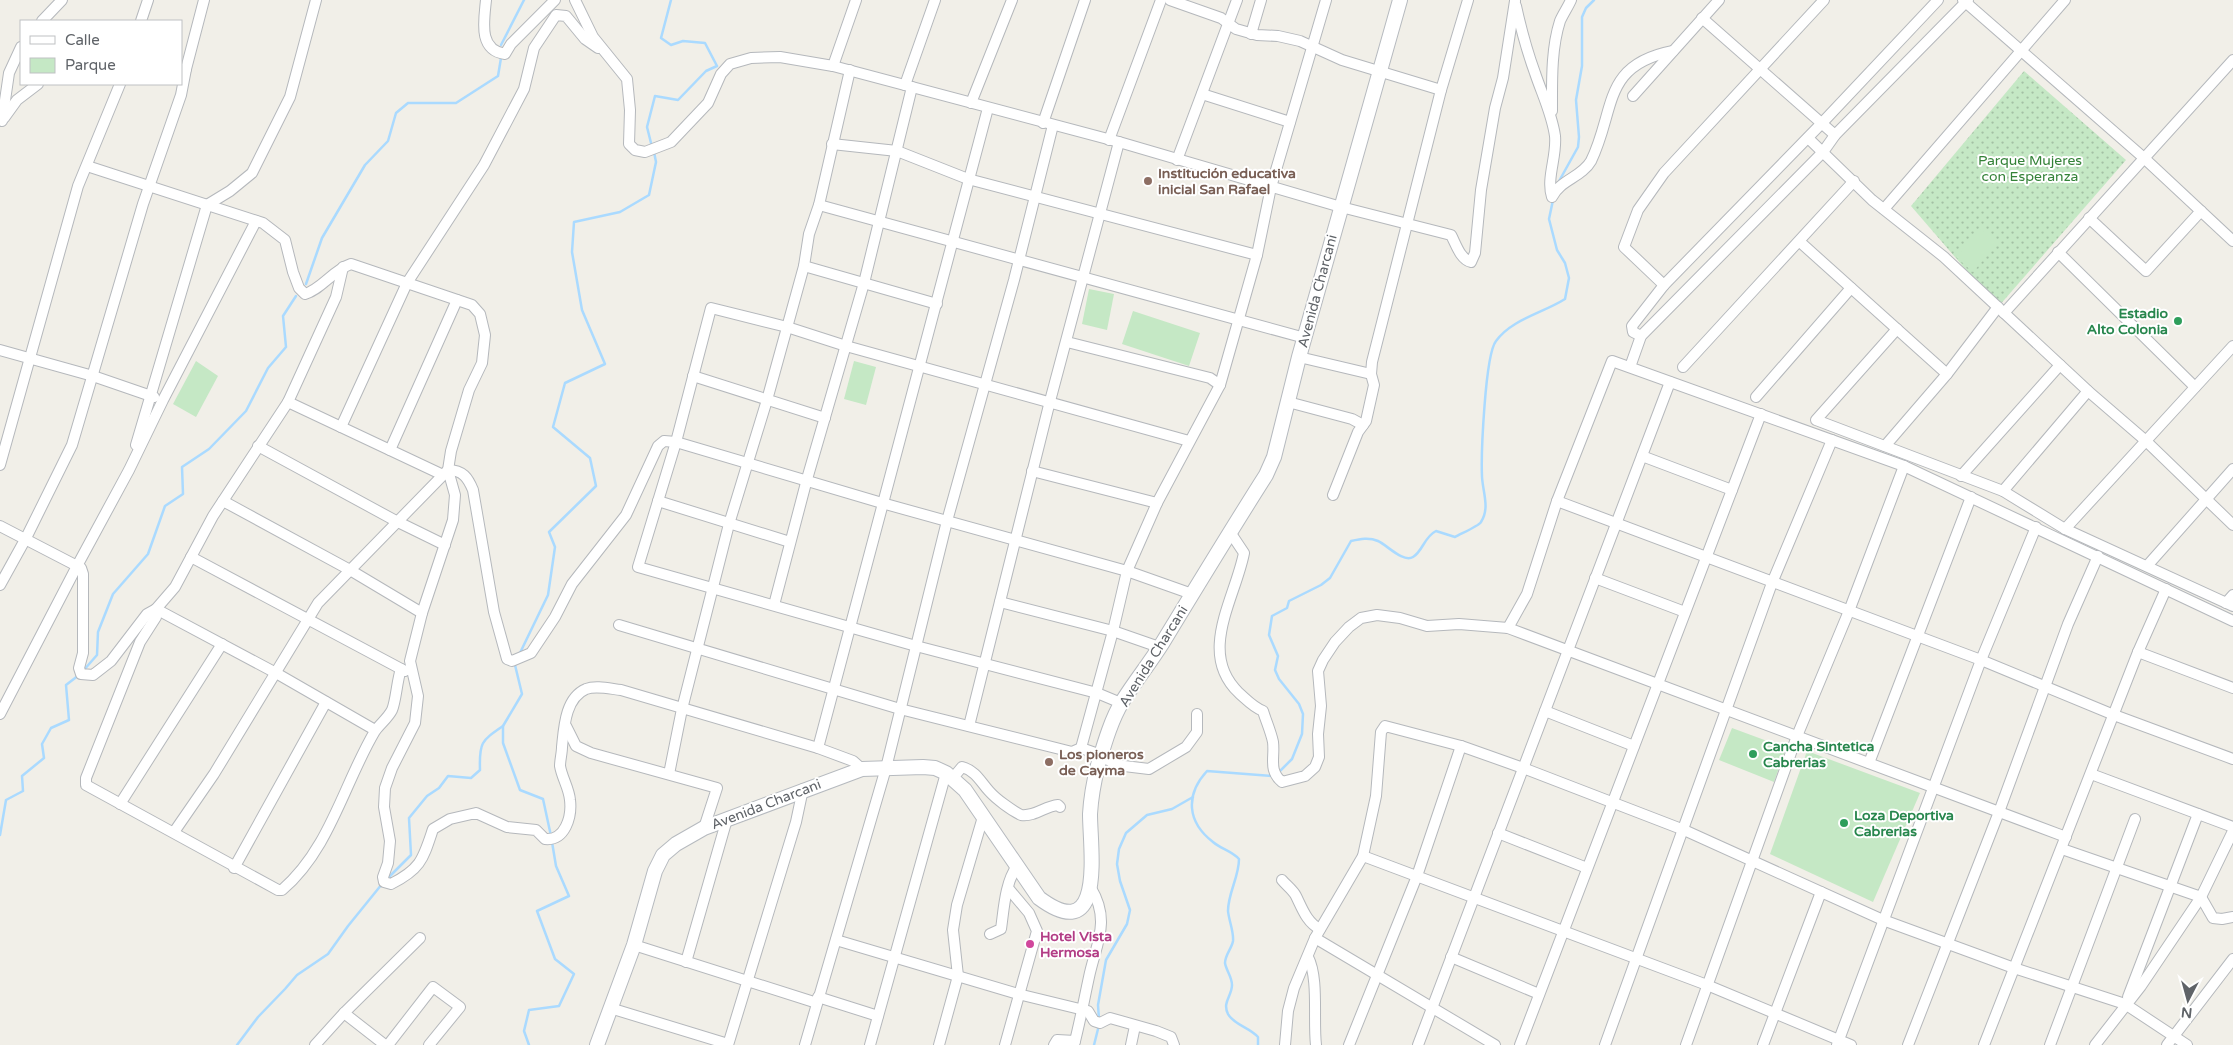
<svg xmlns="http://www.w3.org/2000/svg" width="2233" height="1045" font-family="'Varela Round',sans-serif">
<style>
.green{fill:url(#green-dots)}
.pitch{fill:#c5e8c5}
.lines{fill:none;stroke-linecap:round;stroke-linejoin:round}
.stream{stroke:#aadaff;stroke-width:2.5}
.street-casing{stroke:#b5b8bc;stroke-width:12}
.secondary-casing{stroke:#b6babf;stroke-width:16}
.street{stroke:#fff;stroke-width:10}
.secondary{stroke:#fff;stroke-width:14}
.education-dot{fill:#8d6e63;stroke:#fff;stroke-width:2}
.leisure-dot{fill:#2e9e5b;stroke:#fff;stroke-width:2}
.hotel-dot{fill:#d1479c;stroke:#fff;stroke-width:2}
.labels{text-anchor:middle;stroke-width:4;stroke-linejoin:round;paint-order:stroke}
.park-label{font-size:14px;fill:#348238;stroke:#fff}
.education-label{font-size:14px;font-weight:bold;fill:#785e54;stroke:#fff;text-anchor:start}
.street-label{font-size:14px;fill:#5f6368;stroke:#fff}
.leisure-label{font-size:14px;font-weight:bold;fill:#27864d;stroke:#fff;text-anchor:start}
.hotel-label{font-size:14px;font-weight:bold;fill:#b23c85;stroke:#fff;text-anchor:start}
</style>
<defs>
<pattern id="green-dots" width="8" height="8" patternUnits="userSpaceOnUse" patternTransform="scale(1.25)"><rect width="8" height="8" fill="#c5e8c5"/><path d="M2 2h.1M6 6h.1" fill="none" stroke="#a3c0a4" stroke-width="1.8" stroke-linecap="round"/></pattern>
</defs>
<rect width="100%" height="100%" fill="#f1efe8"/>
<path class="green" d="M2024,71L2126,160L1998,307L1911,206Z"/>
<g class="pitch">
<path d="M1981,229L1998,243L1973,272L1956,257Z"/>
<path d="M1089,289L1114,294L1107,330L1082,324Z"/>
<path d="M1133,311L1200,333L1189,366L1122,344Z"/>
<path d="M196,361L218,376L196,417L173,404Z"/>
<path d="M854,361L876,367L866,405L844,399Z"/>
<path d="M1732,728L1786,748L1774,782L1719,760Z"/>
<path d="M1807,751L1920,793L1873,902L1770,854Z"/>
</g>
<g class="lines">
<g class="stream">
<path d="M501,45L524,0"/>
<path d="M652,147L647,127L655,96L678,100L706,71L717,66L705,43L683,41L671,45L661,38L671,0"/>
<path d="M1558,183L1578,147L1579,137L1576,100L1582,66V17L1586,8L1594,0"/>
<path d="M306,284L322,238L365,165L388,141L396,113L408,103H456L498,76L501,58"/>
<path d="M519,655L548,595L555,547L549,532L596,486L590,458L553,427L565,383L605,364L582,310L572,252L574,222L620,212L649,195L656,162L654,152"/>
<path d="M516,662L515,665L522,694L503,726V743L520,790L543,799L551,836"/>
<path d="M83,671L97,655L98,632L113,594L148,554L165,506L183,494L182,467L209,449L246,411L268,368L286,347L283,316L296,296"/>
<path d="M1277,774L1292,759L1302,734L1303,714L1299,704L1279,679L1275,670L1278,656L1269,635L1272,616L1287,608L1289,601L1321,585L1330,578L1351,541C1360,539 1369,537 1378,541C1387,545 1403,563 1413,557C1423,551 1424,537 1436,531L1455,537C1460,534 1479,526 1481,522C1490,508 1483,493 1482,477C1481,455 1485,355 1496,341C1512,319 1543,313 1565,299L1569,278L1565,263L1557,250L1549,219L1553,200"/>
<path d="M0,835L6,800L23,791L22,776L44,758L42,744L51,728L69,720L66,685L79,675"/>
<path d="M386,880L411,855L409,818L427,796L439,788L448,776L471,778L480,770C479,743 481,741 503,726"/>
<path d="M1099,1019L1098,1005L1106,960L1127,924L1130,910L1120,881L1117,864L1119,849L1126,833L1147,815L1172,809L1193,797"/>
<path d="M237,1045L258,1017L285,989L297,975L328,954L348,926L382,884"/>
<path d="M529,1045L524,1031L529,1010L559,1006L574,974L555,959L537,911L569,896L556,866L552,842"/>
<path d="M1094,1045L1099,1025"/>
<path d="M1258,1045V1037C1249,1027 1234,1025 1228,1014C1222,1002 1232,996 1232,985C1232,977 1226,970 1225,963C1225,955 1232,948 1233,941C1234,932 1229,921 1228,911C1228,893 1239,877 1239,859C1232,851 1221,849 1213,842C1187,822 1185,795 1207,771L1272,776"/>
</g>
<defs>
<g id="street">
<path d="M486,0C484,21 478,50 505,54L511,44L555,0"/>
<path d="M575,0L593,37L627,79L630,110L629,144L635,150L645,152L671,142L708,103L721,74L730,64L751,58L780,57L833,66L1119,142L1341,207L1451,235C1456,244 1460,259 1471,262L1475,253L1481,190L1495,108L1503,78L1515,1"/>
<path d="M1170,0L1221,18L1236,29L1257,35L1278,36L1300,41L1342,60L1441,90"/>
<path d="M1963,0L2144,158L2233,241"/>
<path d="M1516,6C1521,29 1527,51 1535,73C1542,94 1552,114 1555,136C1557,157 1546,178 1552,197C1560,180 1582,177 1591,161C1616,110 1601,65 1673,51"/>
<path d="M1702,18L1835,135"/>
<path d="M42,21L62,0"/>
<path d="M141,21L148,0"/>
<path d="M1251,34L1261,0"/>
<path d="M833,66L856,0"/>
<path d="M181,69H186L204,0"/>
<path d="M905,85L935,0"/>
<path d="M1202,94L1290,122"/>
<path d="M1633,96L1719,0"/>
<path d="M971,103L1012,0"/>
<path d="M1552,111C1552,82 1551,49 1560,21C1563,14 1568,7 1571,0"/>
<path d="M4,118L17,100L38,84"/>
<path d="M2,121L9,73L21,47"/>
<path d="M1043,123L1085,0"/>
<path d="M1808,138L1872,200L1944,257L2088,391L2146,441L2233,525"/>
<path d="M1109,140L1161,0"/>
<path d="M832,144L897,151L968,179L1257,255"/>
<path d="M1177,160L1237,0"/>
<path d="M87,166L263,223L285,240L293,272L299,288L305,294C322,289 333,270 351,264L472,305L480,314L485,335L482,363L469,390L451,451L448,470L455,495L453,520L422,613L410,661L418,696L415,723L392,768L385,788L384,807L390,841L388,863L383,877L384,882L391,884C421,869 423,859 433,829L450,819L476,813L507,827L536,830L545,839C565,841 572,817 570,800C569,788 562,778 560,766C560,760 562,753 562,747C564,728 565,698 586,689C596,685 611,689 621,690L818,748L853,761L862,769"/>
<path d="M819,205L1305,338"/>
<path d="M1884,209L2065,0"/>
<path d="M2089,218L2146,271L2201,211"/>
<path d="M1800,242L1947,374"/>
<path d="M2058,252L2195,387"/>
<path d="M804,266L937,304"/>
<path d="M343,267L336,297L288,402L213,516L175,587L156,609V617L140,642L86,778V785L278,890H282C330,849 344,783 375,731C380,724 388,718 392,710C396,701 397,680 401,669"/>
<path d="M1664,285L1624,247L1638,210L1664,173L1824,0"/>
<path d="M2004,313L2233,60"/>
<path d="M1897,329L1816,420L2003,491L2065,529L2233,606"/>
<path d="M1641,336L1633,332L1632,326L1664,285L1822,123L1938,0"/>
<path d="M1067,342L1210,378L1220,385"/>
<path d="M0,350L93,376L154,397"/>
<path d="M1299,357L1371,374"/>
<path d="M1630,367L1641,336L1823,152L1835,135L1968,0"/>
<path d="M1683,367L1854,181"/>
<path d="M693,376L825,418"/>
<path d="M1756,397L1851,288"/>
<path d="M288,402L443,475"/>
<path d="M1288,402L1352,419L1363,425"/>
<path d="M341,427L407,283L484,165L524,89L534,48L556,15L566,16L585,39L598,48"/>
<path d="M136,445L207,205L230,191L252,173L290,97L316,0"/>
<path d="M258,446L396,521L445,545"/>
<path d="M1885,446L1947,374L1998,307"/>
<path d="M390,450L457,300"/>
<path d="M1642,456L1732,490"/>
<path d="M0,465L78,186L120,84"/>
<path d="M1032,471L1157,503"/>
<path d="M1961,476L2060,365"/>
<path d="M2003,491L2088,391"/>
<path d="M1333,495L1358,432L1366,421L1374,385L1371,374L1372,362L1441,90L1468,0"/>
<path d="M223,501L350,570L422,613"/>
<path d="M658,501L790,542"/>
<path d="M1557,501L1981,660L2114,715L2233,759"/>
<path d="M0,526L81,568L83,574V653L79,668L81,674L93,675L111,661L147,614L156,609L276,673L375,730"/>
<path d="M2065,529L2233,346"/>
<path d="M1230,532L1244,553C1235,599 1197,653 1239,693C1248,701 1253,707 1263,711C1266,721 1271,732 1273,742C1275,758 1268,770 1282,782L1305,776L1315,767L1319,757L1318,734L1321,706L1318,671L1323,660L1335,642L1349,627L1361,618L1377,615L1400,618L1427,626L1459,624L1508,628L2066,837"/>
<path d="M191,557L405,671"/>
<path d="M2147,566L2233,469"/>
<path d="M1595,578L1685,612"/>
<path d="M0,585L26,538L72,445L143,204L181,95L186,69"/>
<path d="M1000,602L1113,631L1159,647"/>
<path d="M2226,603L2233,595"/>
<path d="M774,605L807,479L864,283L912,87"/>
<path d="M619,625L900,709L1072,752L1081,748L1113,631L1127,571L1157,503L1220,385L1257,255L1271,187L1326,0"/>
<path d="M1508,628L1527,594L1557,501L1612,361L1904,466L2233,621"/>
<path d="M2138,652L2233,688"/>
<path d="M1121,703L1097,693L916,646L638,567L676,442L711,308L787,327L846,346L1189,441"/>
<path d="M1545,711L1634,746"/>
<path d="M0,714L77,566L129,470L163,400L256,221"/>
<path d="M566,726L576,746L591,753L717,788L704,828"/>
<path d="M969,726L1050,401L1119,142"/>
<path d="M818,748L988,108"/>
<path d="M1081,748L1101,755L1116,765L1149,769L1186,747L1197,732V714"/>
<path d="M1869,763L1971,497"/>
<path d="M669,774L682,709L713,587L729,524L767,400L804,266L809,234L819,205L850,70"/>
<path d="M2091,774L2233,827"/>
<path d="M952,779L962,767C976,771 980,781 989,791C996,799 1011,810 1021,815C1035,817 1045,806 1058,805L1060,807"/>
<path d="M120,804L222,644"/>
<path d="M174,832L214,774L318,603L448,470C463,470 468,478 473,490L494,612L507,659L512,661L531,653L555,617L572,584L626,515L658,446L664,441L676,442L882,503L1127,571L1192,594"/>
<path d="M1498,833L1587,868"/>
<path d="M2062,849L2201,897L2213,918L2222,919L2233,917"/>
<path d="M1363,856L1707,985L1851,1045"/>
<path d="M234,868L326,702"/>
<path d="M1282,880C1286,885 1293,890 1296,896C1302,908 1307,923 1320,929"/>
<path d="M990,934L1001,929C1004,908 1005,883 1017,866"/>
<path d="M1315,938L1495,1045"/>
<path d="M836,940L1018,994L1088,1011L1094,1021L1100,1023L1110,1018L1156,1031L1171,1037L1174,1045"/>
<path d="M634,945L817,1003"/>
<path d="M1308,957C1319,978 1313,1020 1316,1045"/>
<path d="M1451,957L1539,994"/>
<path d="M686,962L727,819"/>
<path d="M818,997L878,1016"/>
<path d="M2128,997L2198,814"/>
<path d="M610,1008L728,1044"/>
<path d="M344,1013L385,1045"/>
<path d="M315,1045L344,1013L420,938"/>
<path d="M388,1045L433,987L460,1007L429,1045"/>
<path d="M728,1045L796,822L803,789"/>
<path d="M805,1045L886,768L947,521L1014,280L1053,125"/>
<path d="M870,1045L946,773"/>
<path d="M939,1045L958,976L953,930L957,905L983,817"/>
<path d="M1005,1045L1037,931L1029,913L1008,888"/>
<path d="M1054,1045L1057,1040L1075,1041"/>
<path d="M1074,1045C1080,1022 1084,1000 1089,977C1096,944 1111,921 1091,888"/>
<path d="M1131,1045L1135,1026"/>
<path d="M1285,1045L1288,1011L1294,988L1315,938L1363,856L1376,796L1381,732L1385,726L1461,746L1523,768L1684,830L1883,920L2014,968L2125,1004L2187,1045"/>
<path d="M1349,1045L1417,876L1461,746"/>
<path d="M1418,1045L1670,382"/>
<path d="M1520,1045L1761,414"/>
<path d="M1605,1045L1772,583L1832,440"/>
<path d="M1686,1045L1797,736L1849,611L1904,466"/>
<path d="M1763,1045L1821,892"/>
<path d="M1837,1045L1981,660L2036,527"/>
<path d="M1908,1045L1999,812L2068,624L2098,556"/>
<path d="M1984,1045L2138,652L2166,589"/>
<path d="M2050,1045L2135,819"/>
<path d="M2095,1045L2141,986L2201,897L2233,831"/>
<path d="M2167,1045L2233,959"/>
</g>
<path id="secondary" d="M597,1045L634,945L655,871L663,855L676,844L704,828L862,769L923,767L935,768L946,773L965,790L1039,898C1106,948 1090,849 1090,814C1091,797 1094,781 1098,765C1104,745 1111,720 1122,702C1135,681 1150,663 1163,642C1197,586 1231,530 1266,475L1274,457L1299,357L1400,0"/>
</defs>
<use href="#street" class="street-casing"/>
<use href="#secondary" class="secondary-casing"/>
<use href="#street" class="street"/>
<use href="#secondary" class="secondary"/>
</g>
<g class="education-dot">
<circle cx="1148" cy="181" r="5"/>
<circle cx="1049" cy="762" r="5"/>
</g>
<g class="leisure-dot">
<circle cx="2178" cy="321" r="5"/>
<circle cx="1753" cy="754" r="5"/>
<circle cx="1844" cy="823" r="5"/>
</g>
<circle class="hotel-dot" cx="1030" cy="944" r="5"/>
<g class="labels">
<g class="park-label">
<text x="2030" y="165">Parque Mujeres<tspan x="2030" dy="16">con Esperanza</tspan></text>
</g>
<g class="education-label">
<text x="1158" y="178">Institución educativa<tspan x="1158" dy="16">inicial San Rafael</tspan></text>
<text x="1059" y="759">Los pioneros<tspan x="1059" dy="16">de Cayma</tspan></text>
</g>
<g class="street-label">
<text transform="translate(1317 291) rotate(-75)" y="5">Avenida Charcani</text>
<text transform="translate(1153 656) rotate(-58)" y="5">Avenida Charcani</text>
<text transform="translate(766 804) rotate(-21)" y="5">Avenida Charcani</text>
</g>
<g class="leisure-label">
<text x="2168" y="318" text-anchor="end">Estadio<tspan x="2168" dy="16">Alto Colonia</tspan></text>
<text x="1763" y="751">Cancha Sintetica<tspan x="1763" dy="16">Cabrerias</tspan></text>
<text x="1854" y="820">Loza Deportiva<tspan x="1854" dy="16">Cabrerias</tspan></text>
</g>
<g class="hotel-label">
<text x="1040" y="941">Hotel Vista<tspan x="1040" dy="16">Hermosa</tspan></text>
</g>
</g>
<rect x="20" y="20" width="162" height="65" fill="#ffffff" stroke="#bfc1c3"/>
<rect x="30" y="36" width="25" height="8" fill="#ffffff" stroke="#bfc1c3"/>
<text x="65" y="45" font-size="15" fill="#5f6368">Calle</text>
<rect x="30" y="58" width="25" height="15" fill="#c5e8c5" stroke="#bfc1c3"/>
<text x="65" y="70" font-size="15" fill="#5f6368">Parque</text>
<g transform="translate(2188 1000) rotate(186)" stroke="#ffffff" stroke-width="4" paint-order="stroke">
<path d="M0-4L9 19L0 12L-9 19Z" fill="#5f6368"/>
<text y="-8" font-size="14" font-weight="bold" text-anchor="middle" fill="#5f6368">N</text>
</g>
</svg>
